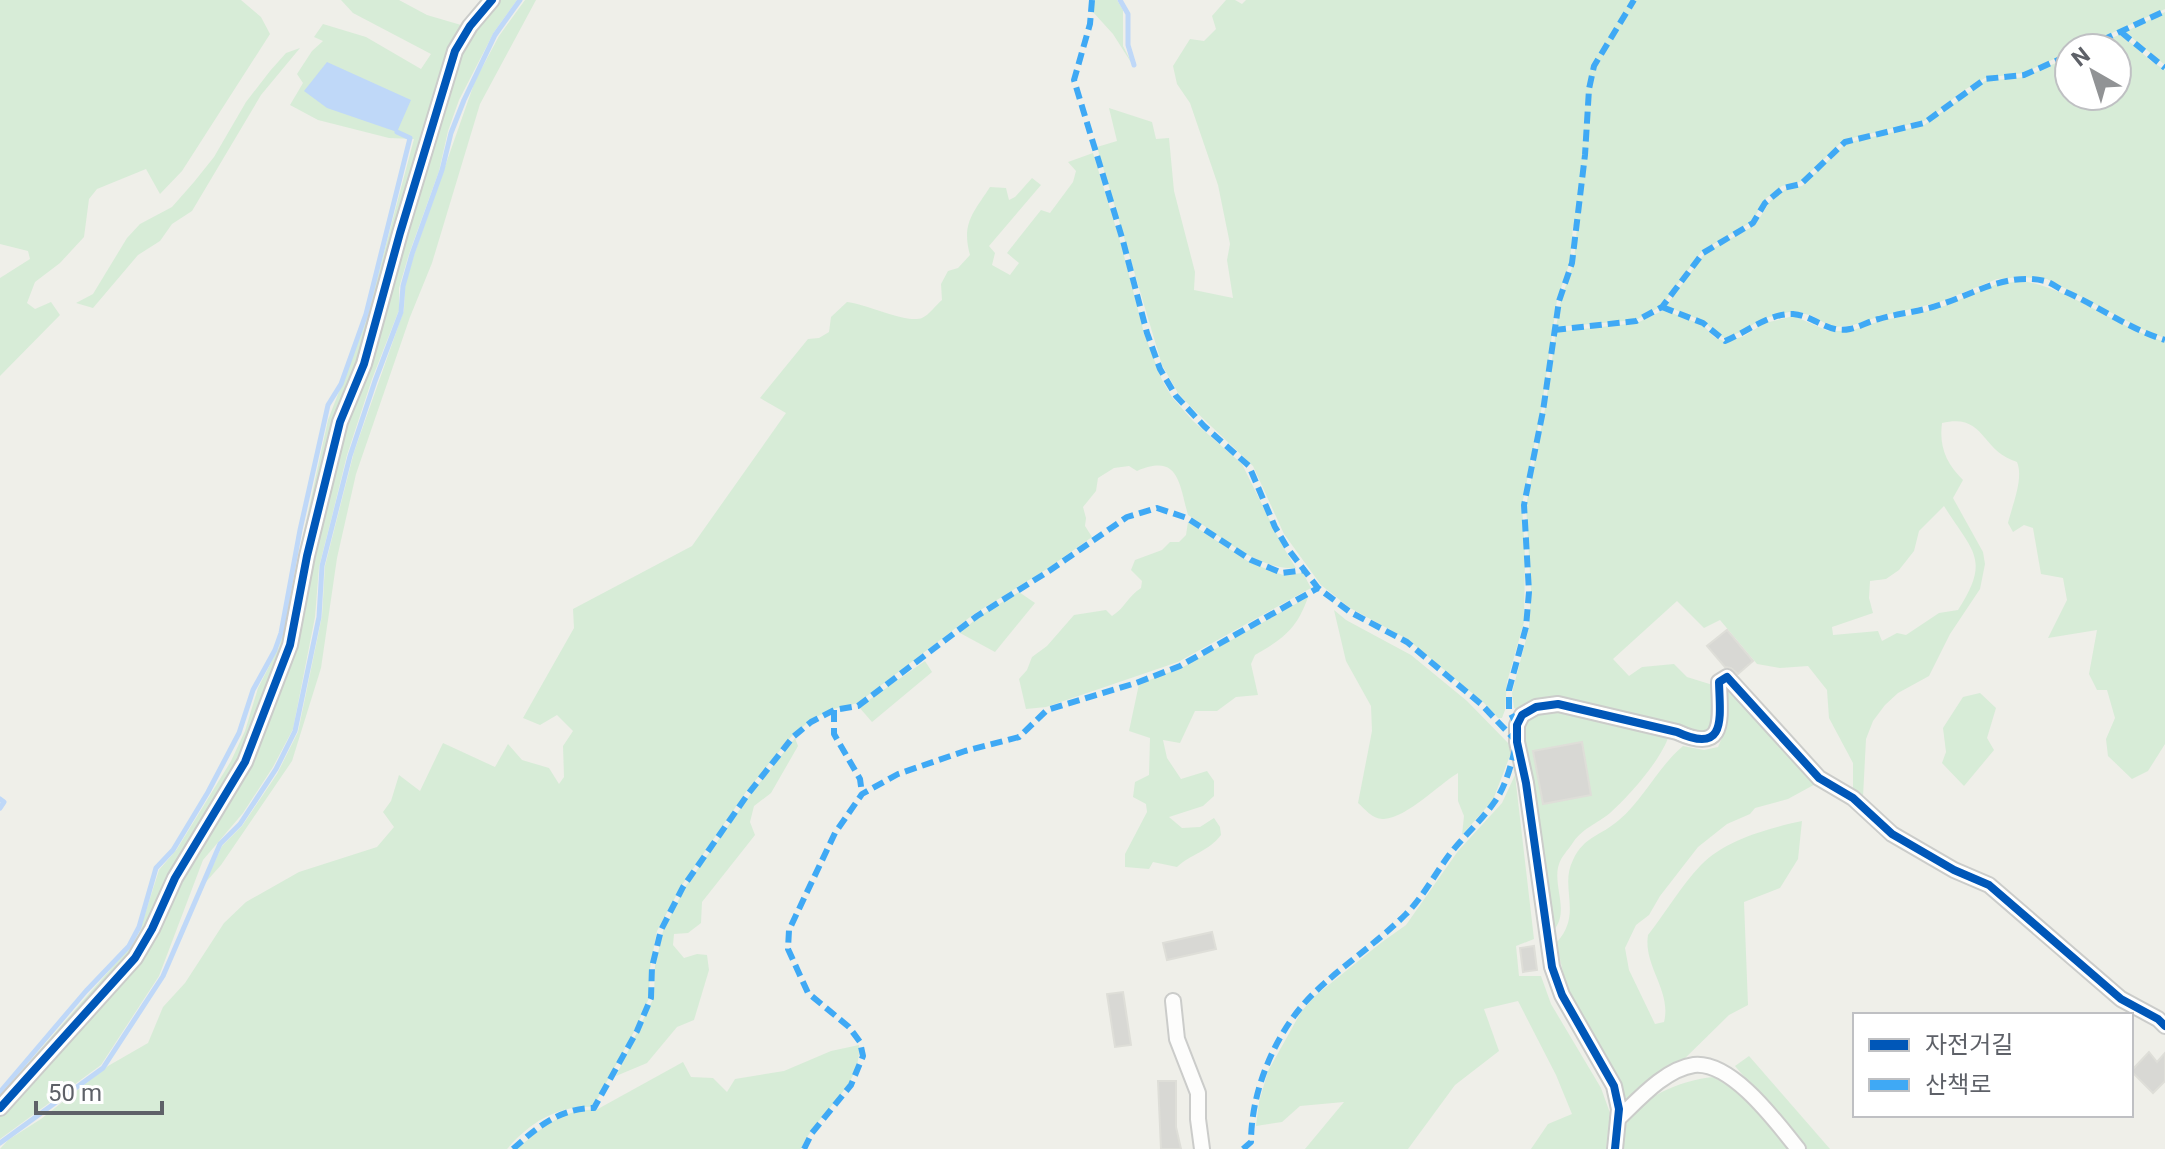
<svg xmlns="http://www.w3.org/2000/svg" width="2165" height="1149" font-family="Roboto,'Noto Sans KR',sans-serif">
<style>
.green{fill:#d7ecd7;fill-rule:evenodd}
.water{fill:#bfd8f8}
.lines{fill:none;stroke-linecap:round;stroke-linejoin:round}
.stream{stroke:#bfd8f8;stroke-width:5}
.building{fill:#d8d8d4;stroke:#deded8;stroke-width:2}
.street-casing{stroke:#cbccca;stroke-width:18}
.street{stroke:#fdfdfc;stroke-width:14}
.quiet{stroke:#3fa9f5;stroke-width:6;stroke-dasharray:12 6;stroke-linecap:butt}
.cycleway-casing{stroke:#fff;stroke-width:13}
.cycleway{stroke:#0057b8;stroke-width:8}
</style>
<rect width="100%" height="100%" fill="#efefe9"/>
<g class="green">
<path d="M0,0H241L261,17L270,34L182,171L160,194L146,169L97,189L89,199L84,237L60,263L35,282L27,303L35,309L51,302L60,315L0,376V278L30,259L28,251L0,244Z"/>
<path d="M341,0H399L427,15L461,25L481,0H487L469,23L352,383L293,618L249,743L132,955L0,1103V1095L131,946L139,933L159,870L177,849L231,761L245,731L258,688L279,647L328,420L365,324L414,139L389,138L318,120L290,105L303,83L297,74L312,51L323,41L314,37L323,24L366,37L421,69L431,54L353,13Z"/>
<path d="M498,0H517L494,32L459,100L448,131L439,171L409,254L399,288V310L372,379L347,455L332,516L319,567L315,617L293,729L273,767L243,813L203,860L159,976L101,1065L0,1139V1112L145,955L295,647L343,438L459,59L472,33Z"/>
<path d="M525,0H536L480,104L432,263L410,317L356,474L337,558L321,668L292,761L221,865L205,883L222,846L242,826L277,774L298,732L322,616L325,566L354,452L404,310L405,285L415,252L475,81L499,36Z"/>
<path d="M1094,0H1117L1123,10V46L1134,67L1113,34L1093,12Z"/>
<path d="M1226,0H1235L1242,4L1246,0H2165V9L2079,48H2069V52L2024,73L1985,78L1961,92L1933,116L1924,121L1844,140L1800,182L1782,186L1763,201L1753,221L1702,251L1662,306L1636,320L1556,327L1561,300L1574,261L1577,227L1573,226L1570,262L1557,300L1541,412L1522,505L1525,557L1524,622L1507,682L1505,710L1502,718H1498L1484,703L1407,639L1350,608L1321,585L1284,534L1253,466L1191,407L1178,393L1162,365L1097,147L1117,141L1109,108L1152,122L1156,139L1169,138L1174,191L1195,272L1194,290L1233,298L1227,260L1230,244L1218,185L1190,103L1177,84L1173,66L1190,39L1204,41L1216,29L1212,16Z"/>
<path d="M2165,12V65L2125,32Z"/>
<path d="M2121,34L2151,61L2165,70V338L2148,332L2047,279L2021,277L1997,279L1940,302L1878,317L1850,326L1831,327L1813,316L1793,311L1762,319L1741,332L1725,338L1716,334L1705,322L1666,306L1705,253L1755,225L1771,200L1786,189L1802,186L1846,143L1924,125L1985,81L2025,77L2069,57V96H2117V48H2089Z"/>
<path d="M300,48L261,95L192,211L172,224L160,241L138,255L93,308L76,303L93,294L127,238L140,224L172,207L194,182L214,157L246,102L270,71L286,53Z"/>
<path d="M1093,153L1121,244L1144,333L1162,380L1172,397L1193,421L1242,464L1282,545L1296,568C1256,570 1220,535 1188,515C1179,483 1179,453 1137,471L1129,466L1114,468L1098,478L1096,491L1083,507L1086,518L1085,526L1092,537L1047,569L974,614L858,703L833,709L812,719L791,737L746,792L682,885L657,931L650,968L649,998L635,1030L593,1107C557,1105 530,1123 507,1149H0L8,1140L41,1119L108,1066L148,1043L163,1007L185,983L224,923L246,902L299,872L377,847L394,827L383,812L391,801L399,775L420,791L443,743L495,767L508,744L522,760L549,768L559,784L564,777L563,746L573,731L557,715L540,725L523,718L574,628L573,609L692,546L786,413L760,398L808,339L819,338L829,332L831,317L847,302C867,304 907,324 922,318C929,315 936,305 942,300L941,284L948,271L958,268L970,255C961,223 974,212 990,187L1006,188L1009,200L1015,197L1032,178L1041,185L989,246L995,253L992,265L1010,275L1019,263L1007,253L1041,210L1050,213L1073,182L1076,171L1068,162Z"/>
<path d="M2024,281C2077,292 2114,326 2165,342V744L2148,771L2132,779L2108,756L2106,739L2115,718L2107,690H2097L2089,674L2097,630L2048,638L2067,600L2063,578L2041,574L2033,528L2024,525L2013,532L2008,523C2012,506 2024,479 2017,462C1980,451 1986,413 1942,423C1939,447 1946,463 1963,480L1953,498L1983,552L1985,564L1980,589L1950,634L1929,676L1898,693L1885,705L1873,721L1866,739L1863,797L1853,791V763L1829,718L1827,690L1808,666L1780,668L1757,664L1720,620L1704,628L1677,601L1613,659L1629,676L1642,667L1674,664L1687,677L1716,686L1717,720L1706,737L1615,712L1520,710L1514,708L1512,693L1529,628L1531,590L1526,506L1545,409L1556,332L1637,323L1664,310L1703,325L1714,337L1726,342L1744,336L1765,323L1794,316L1828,331H1850L1883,320L1917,314L1944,306L1997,284ZM1944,506C1973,552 1991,559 1958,610L1939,613L1906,635L1897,633L1882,641L1878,631L1833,635L1832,627L1873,613L1869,598L1870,581L1886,579L1899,570L1914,551L1919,531Z"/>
<path d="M1188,522L1251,563L1283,575L1303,573L1311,588L1178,662L1046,707L1026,709L1019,679L1027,670L1032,657L1047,646L1074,615L1106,610L1112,616C1125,608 1128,596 1141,588L1142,581L1131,570L1135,560L1162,550L1170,542H1179L1186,535Z"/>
<path d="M1019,592L1035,603L995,652L960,633L978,617Z"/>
<path d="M1308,597C1297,629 1283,639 1255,655L1251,664L1258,695L1236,697L1217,711H1195L1180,743L1163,740L1167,758L1181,779L1207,771L1214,781V796L1203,806L1169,817L1182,828L1200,827L1214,818L1220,827L1221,835C1209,851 1191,854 1177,867L1153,862L1149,869L1125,867V854L1147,812L1146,804L1133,797L1135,782L1149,775L1150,738L1129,731L1139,684L1183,667Z"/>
<path d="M1334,610L1346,620L1411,655L1467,701L1508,743L1511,753L1493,800L1462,835L1464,816L1458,801V773C1438,785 1408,817 1384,819C1373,820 1365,809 1358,803L1372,731L1371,706L1346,661Z"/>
<path d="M925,661L932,672L872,722L859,707Z"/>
<path d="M1732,687L1819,782L1788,799L1755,808L1750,814L1727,824L1698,847L1660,896L1649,915L1636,925L1625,948L1629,970L1655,1024L1664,1022C1672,991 1643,966 1648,935C1666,912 1681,886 1701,865C1725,840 1769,828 1802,821L1798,859L1780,888L1744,902L1748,1005L1729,1015L1672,1071L1621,1108C1597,1054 1565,1001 1557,942C1583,914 1559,887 1573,860C1584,836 1601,836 1619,820C1644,799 1658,767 1683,746L1704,750L1718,747L1723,735L1727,690Z"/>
<path d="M1980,693L1996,708L1987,738L1994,750L1964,786L1942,763L1946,752L1943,728L1963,697Z"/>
<path d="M1559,706L1669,735C1662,759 1629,796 1610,813C1597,824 1582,828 1572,844C1568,850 1561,857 1559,864C1552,885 1570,911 1554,930L1520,743L1524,717Z"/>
<path d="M795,738L798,746L771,793L754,806L750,822L755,835L702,902L701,923L688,933L674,934L673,945L684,958L697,954L707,955L709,970L694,1020L677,1027L647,1063L616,1076L654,997L655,966L663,931L685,887L750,795Z"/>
<path d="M1515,775L1534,939L1516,946L1519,976H1541L1551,1004L1601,1088L1610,1113L1606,1149H1531L1548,1124L1572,1114L1556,1075L1518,1001L1484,1009L1499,1051L1455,1085L1408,1149H1305L1344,1102L1300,1106L1282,1122L1256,1126L1259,1102L1268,1071L1301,1012L1315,996L1382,942L1406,925L1458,851L1502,803Z"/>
<path d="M859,1045C862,1089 817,1111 801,1149H517C541,1129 563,1108 596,1110L683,1062L691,1077L713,1078L727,1092L735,1079L784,1071L831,1051Z"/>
<path d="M1749,1056L1830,1149H1805L1735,1066Z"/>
<path d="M1713,1077C1747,1094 1766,1119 1788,1149H1622C1622,1143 1622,1135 1624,1130C1636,1097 1682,1080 1713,1077Z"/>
</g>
<path class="water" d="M327,62L411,100L397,132L327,108L304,91Z"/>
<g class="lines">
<g class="stream">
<path d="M1120,0L1128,14V45L1134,65"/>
<path d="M0,799L4,802L0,808"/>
<path d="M0,1092L86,991L129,946L139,927L156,868L173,850L208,792L239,733L253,690L275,650L281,633L300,530L328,405L341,384L366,314L410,138L397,132"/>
<path d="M0,1143L103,1068L163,976L220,844L240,824L276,769L295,731L319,617L322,566L350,456L375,381L401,312L403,286L412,254L442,170L451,133L464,100L495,35L520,0"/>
</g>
</g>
<g class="building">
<path d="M1727,630L1753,661L1738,674L1731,668L1725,667L1707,646Z"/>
<path d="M1582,742L1591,795L1543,804L1533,751Z"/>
<path d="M1212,932L1216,949L1167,960L1163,943Z"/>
<path d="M1534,946L1537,970L1523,972L1520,948Z"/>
<path d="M1123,992L1131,1045L1115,1047L1107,994Z"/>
<path d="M2149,1052L2157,1062L2165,1053V1081L2153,1093L2131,1071Z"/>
<path d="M1158,1081H1176V1127L1181,1149H1161Z"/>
</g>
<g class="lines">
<defs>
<g id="street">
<path d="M1173,1001L1177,1039L1198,1093V1119L1202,1149"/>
<path d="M0,1108L135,958L152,929L175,878L245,762L290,645L307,556L340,422L364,364L400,233L455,51L470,26L492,0"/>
<path d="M1618,1119C1638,1100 1665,1069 1694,1065C1732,1061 1777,1123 1798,1149"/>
<path d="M1615,1149L1619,1109L1614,1086L1562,995L1552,967L1526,783L1517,742V725L1522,715L1536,707L1558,704L1677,732C1727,755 1720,718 1719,682L1727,677L1819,778L1853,798L1892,834L1954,870L1989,885L2121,999L2158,1019L2165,1026"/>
</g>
</defs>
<use href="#street" class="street-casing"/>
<use href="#street" class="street"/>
<g class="quiet">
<path d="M1092,0L1090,24L1074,80L1123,241L1147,333L1160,369L1176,396L1204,426L1249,466L1275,527L1288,549L1318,588L1350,612L1407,642L1481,704L1517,742C1511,763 1507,786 1493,804C1480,822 1463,837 1449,855C1435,874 1423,897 1406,914C1377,943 1343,965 1314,993C1276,1030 1251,1090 1251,1142L1243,1149"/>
<path d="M2121,32L2165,68"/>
<path d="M2085,48L2165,11"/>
<path d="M1662,307L1703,323L1725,341C1747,332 1769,313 1793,314C1815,316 1828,334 1850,329C1860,327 1869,321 1879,319C1899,313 1919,312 1939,305C1974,294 2006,272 2045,281C2052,283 2059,289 2066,292C2100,307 2129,329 2165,340"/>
<path d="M1554,330L1636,321L1662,307L1703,253L1753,223L1765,203L1783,188L1801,184L1845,142L1924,123L1985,79L2024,75L2069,55"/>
<path d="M834,710V734L860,779L862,794"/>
<path d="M1517,725L1509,710V690L1526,627L1529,592L1524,505L1543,411L1559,301L1572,263L1585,155L1589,89L1594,66L1634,0"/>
<path d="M513,1149C537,1127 560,1108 594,1108L637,1031L651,998L652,967L661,930L683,887L748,794L793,737L811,722L834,710L858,706L977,616L1049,571L1127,517L1157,508L1187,518L1251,560L1282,573L1306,570"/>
<path d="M804,1149L812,1133L851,1085L863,1056L860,1042L849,1027L808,993L788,949L789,930L835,833L862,794L898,774L965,751L1019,737L1047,710L1136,683L1180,666L1318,588"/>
</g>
<defs>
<g id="cycleway">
<path d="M0,1108L135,958L152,929L175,878L245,762L290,645L307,556L340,422L364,364L400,233L455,51L470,26L492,0"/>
<path d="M1615,1149L1619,1109L1614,1086L1562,995L1552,967L1526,783L1517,742V725L1522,715L1536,707L1558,704L1677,732C1727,755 1720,718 1719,682L1727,677L1819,778L1853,798L1892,834L1954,870L1989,885L2121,999L2158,1019L2165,1026"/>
</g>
</defs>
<use href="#cycleway" class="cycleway-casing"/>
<use href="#cycleway" class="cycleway"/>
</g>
<rect x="1853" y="1013" width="280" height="104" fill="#ffffff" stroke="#bfc0c3" stroke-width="2"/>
<rect x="1869" y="1039" width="40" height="12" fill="#0057b8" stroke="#bfc0c3" stroke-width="2"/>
<text x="1925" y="1053" font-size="24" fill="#5e6168">자전거길</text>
<rect x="1869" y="1079" width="40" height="12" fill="#3fa9f5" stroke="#bfc0c3" stroke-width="2"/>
<text x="1925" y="1093" font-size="24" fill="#5e6168">산책로</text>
<g transform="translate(2093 72) rotate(321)"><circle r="38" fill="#ffffff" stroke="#bfc0c3" stroke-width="2"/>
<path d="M0-6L14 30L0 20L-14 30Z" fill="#919395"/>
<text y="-12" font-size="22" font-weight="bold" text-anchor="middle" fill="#5e6168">N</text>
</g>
<path d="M36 1101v12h126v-12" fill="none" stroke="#5e6168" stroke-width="4"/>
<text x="48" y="1101" font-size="24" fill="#5e6168" stroke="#ffffff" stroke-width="6" paint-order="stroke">50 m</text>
</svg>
